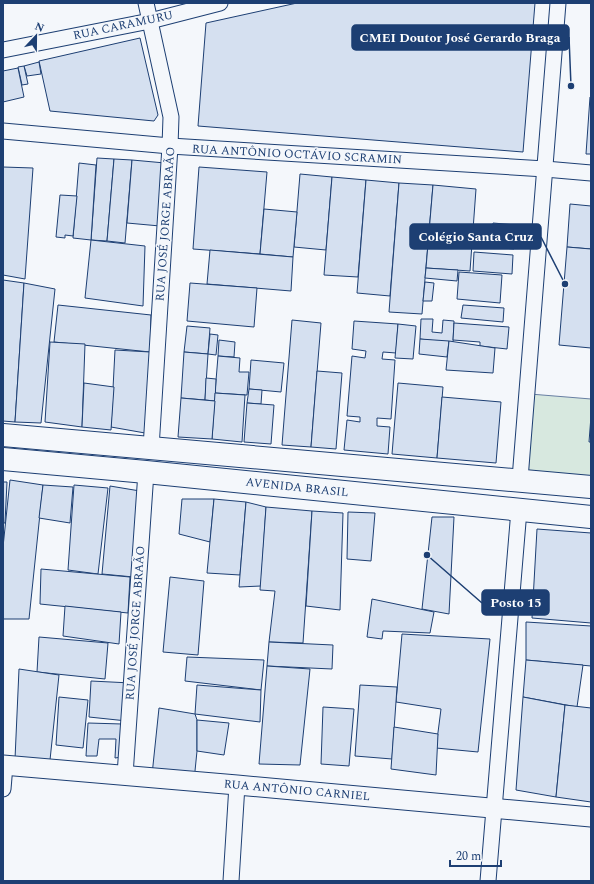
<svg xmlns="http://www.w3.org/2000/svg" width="594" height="884" font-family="Spectral,serif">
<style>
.green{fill:#d7e8df;stroke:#687fa3}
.building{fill:#d5e0f0;stroke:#1d3f73}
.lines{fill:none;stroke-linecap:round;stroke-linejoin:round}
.minor-casing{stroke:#1d3f73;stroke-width:17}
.tertiary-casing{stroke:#1d3f73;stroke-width:21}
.secondary-casing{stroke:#1d3f73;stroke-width:24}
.minor{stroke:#f4f7fb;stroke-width:15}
.tertiary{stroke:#f4f7fb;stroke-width:19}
.secondary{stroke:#f4f7fb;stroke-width:22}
.labels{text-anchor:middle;stroke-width:3;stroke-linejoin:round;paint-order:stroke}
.street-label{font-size:12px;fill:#1d3f73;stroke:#f4f7fb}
.leader{fill:none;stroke:#1d3f73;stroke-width:1.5}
.callout-dot{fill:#1d3f73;stroke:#f4f7fb;stroke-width:1.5}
.callout{fill:#1d3f73;stroke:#1d3f73;stroke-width:1.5}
.callout-label{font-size:13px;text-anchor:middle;font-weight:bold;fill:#fff}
</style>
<rect width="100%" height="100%" fill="#f4f7fb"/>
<path class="green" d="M530,394L591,399V482L524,474Z"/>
<g class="building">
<path d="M297,3H535L523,152L198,126L206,23Z"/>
<path d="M140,38L158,115L154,121L50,111L39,61Z"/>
<path d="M39,62L41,74L27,76L24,66Z"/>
<path d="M24,66L28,84L22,85L18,67Z"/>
<path d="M18,68L24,97L3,102V71Z"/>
<path d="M590,97H591V154H586Z"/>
<path d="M97,158L114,159L107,241L91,240Z"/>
<path d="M114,159L132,160L125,243L107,241Z"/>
<path d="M132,160L165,163L160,226L127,223Z"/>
<path d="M79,163L96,165L91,240L73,238Z"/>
<path d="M3,167L33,168L25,279L3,275Z"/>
<path d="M199,167L267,172L260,254L193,249Z"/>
<path d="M300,174L332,177L326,250L294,247Z"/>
<path d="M332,177L366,180L358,277L324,275Z"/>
<path d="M366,180L399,183L390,296L357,293Z"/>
<path d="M399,183L433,185L422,314L389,312Z"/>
<path d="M433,185L476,189L470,271L426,268Z"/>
<path d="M60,195L77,196L73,236L65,235V238L56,237Z"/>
<path d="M570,204L591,206V249L567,247Z"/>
<path d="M264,209L297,212L293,257L260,254Z"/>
<path d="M493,223L516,225L514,249L491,247Z"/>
<path d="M91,240L145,246L143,306L85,298Z"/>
<path d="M567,247L591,249V348L559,345Z"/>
<path d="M210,250L293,257L291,291L207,284Z"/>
<path d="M474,252L513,255L512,274L473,271Z"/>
<path d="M426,268L458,270L457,281L425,278Z"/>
<path d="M459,272L502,275L500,303L457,299Z"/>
<path d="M3,280L24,283L15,422L3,421Z"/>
<path d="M425,282L434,283L432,301H423Z"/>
<path d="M24,283L55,289L41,423L15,422Z"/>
<path d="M190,283L257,288L254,327L187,321Z"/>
<path d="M58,305L151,315L150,352L54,342Z"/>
<path d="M463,305L504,308L503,322L461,318Z"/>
<path d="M421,319H433L432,332L442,333L443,320L454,321L453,343L420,339Z"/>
<path d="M292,320L321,323L311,447L282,445Z"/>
<path d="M354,321L398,324L396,353L383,352L382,359L395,360L391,419L377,418V426L390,427L388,454L344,450L347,420L360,422V417L347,416L352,356L365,358L366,351L352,349Z"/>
<path d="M454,323L509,327L507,349L480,346V342L453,340Z"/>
<path d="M398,324L416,326L413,359L395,358Z"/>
<path d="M187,326L210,328L208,354L184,352Z"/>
<path d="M210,334L218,335L216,355L208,354Z"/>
<path d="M420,339L449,341L447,357L419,354Z"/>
<path d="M219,340L235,342L234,357L218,356Z"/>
<path d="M449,341L495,348L493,373L446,370Z"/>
<path d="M50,342L85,344L82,427L45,422Z"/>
<path d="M115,350L150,352L145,433L111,427Z"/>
<path d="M184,352L208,354L205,400L181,398Z"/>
<path d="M218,356L240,358L239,372H249L247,395L215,393Z"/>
<path d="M251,360L284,363L281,392L249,389Z"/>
<path d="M317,371L342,373L336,449L311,447Z"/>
<path d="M206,378L216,379L215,401L205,400Z"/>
<path d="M84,383L114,387L111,430L82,427Z"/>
<path d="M398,383L443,387L437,458L392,454Z"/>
<path d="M249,389L262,390L261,404L247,403Z"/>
<path d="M215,393L245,395L242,442L212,439Z"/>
<path d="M442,397L501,402L496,463L437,458Z"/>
<path d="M181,398L215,401L212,439L178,437Z"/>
<path d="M247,403L274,405L271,444L244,442Z"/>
<path d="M591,416V442H589Z"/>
<path d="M10,480L43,485L29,619H3V547Z"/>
<path d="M3,482H7L5,523H3Z"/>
<path d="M43,485L73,487L70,523L39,518Z"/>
<path d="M74,485L108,488L98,574L68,570Z"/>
<path d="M110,486L146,492L144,578L102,574Z"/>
<path d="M182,499H214L210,542L179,534Z"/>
<path d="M214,499L246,502L240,575L207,573Z"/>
<path d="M246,502L266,507L261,586L239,587Z"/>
<path d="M266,507L312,511L303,643L269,642L275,591L260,590Z"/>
<path d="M312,511L343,513L340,610L306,606Z"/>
<path d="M348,512L375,513L371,561L347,559Z"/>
<path d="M432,517H454L449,614L422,609Z"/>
<path d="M537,529L591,533V623L532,618Z"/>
<path d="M41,569L130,577L128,613L40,604Z"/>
<path d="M170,577L204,581L198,655L163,652Z"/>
<path d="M372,599L434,612L430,633L383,631L382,639L367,637Z"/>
<path d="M65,606L121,612L119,644L63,636Z"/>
<path d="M526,622L591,626V666L526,660Z"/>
<path d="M402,634L490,639L478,752L436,748L441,709L396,702Z"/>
<path d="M39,637L108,643L105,679L37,672Z"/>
<path d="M269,642L333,645L332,669L267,666Z"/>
<path d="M187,657L264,660L261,690L185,681Z"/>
<path d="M526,660L583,665L577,707L523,697Z"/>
<path d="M267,666L310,669L300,765L259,764Z"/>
<path d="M19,669L59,675L50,760L15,759Z"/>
<path d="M91,681L131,683L127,721L89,717Z"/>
<path d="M197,685L261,690L260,722L195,714Z"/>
<path d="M360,685L397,687L392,759L355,756Z"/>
<path d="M59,697L88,700L83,748L56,745Z"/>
<path d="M523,697L565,705L556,797L516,790Z"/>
<path d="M565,705L591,708V802L556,797Z"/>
<path d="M323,707L354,709L349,766L321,764Z"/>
<path d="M159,708L195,714L197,720V751L194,781L152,775Z"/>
<path d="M197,720L229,723L224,755L197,751Z"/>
<path d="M88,723L122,724V757L115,758L116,739H99L97,756H86Z"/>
<path d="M394,727L438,734L436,775L391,769Z"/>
</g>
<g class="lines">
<defs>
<g id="minor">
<path d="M146,3L171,117L170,146L151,448"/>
<path d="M3,50L150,21L220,3"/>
<path d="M3,131L170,146L545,169L591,173"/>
<path d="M520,479L558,3"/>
<path d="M125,775L146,472"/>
<path d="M3,789L5,765"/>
<path d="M231,881L237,785"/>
<path d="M488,881L519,510"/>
</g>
<path id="tertiary" d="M3,765L237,785L591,817"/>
<g id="secondary">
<path d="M3,435L591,487"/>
<path d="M3,459L146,472L591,517"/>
</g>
</defs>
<use href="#minor" class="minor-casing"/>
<use href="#tertiary" class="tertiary-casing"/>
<use href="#secondary" class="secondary-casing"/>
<use href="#minor" class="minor"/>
<use href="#tertiary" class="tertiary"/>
<use href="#secondary" class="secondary"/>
</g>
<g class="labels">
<g class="street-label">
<text transform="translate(123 25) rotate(-12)" y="4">RUA CARAMURU</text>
<text transform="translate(297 154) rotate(3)" y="4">RUA ANTÔNIO OCTÁVIO SCRAMIN</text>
<text transform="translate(165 224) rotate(-86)" y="4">RUA JOSÉ JORGE ABRAÃO</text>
<text transform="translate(297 487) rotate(6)" y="4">AVENIDA BRASIL</text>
<text transform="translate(135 623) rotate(-86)" y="4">RUA JOSÉ JORGE ABRAÃO</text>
<text transform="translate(297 790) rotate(5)" y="4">RUA ANTÔNIO CARNIEL</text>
</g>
</g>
<path class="leader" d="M571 86L569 37M565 284L541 237M427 555L482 603"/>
<g class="callout-dot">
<circle cx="571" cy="86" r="4"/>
<circle cx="565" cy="284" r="4"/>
<circle cx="427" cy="555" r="4"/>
</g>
<g class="callout">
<rect x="352" y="25" width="217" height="25" rx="4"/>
<rect x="410" y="224" width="131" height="25" rx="4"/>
<rect x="482" y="590" width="67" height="25" rx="4"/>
</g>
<g class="callout-label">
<text x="460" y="42">CMEI Doutor José Gerardo Braga</text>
<text x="476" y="241">Colégio Santa Cruz</text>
<text x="516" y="607">Posto 15</text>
</g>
<rect width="594" height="884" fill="none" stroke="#1d3f73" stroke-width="8"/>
<g transform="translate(36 36) rotate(22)" stroke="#f4f7fb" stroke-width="3" paint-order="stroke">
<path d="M0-3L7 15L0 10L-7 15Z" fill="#1d3f73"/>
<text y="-6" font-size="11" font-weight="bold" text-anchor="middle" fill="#1d3f73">N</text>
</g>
<path d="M450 860v6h51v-6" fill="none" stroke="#1d3f73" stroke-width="2"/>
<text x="456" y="860" font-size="12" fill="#1d3f73" stroke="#f4f7fb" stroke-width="3" paint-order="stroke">20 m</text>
</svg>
